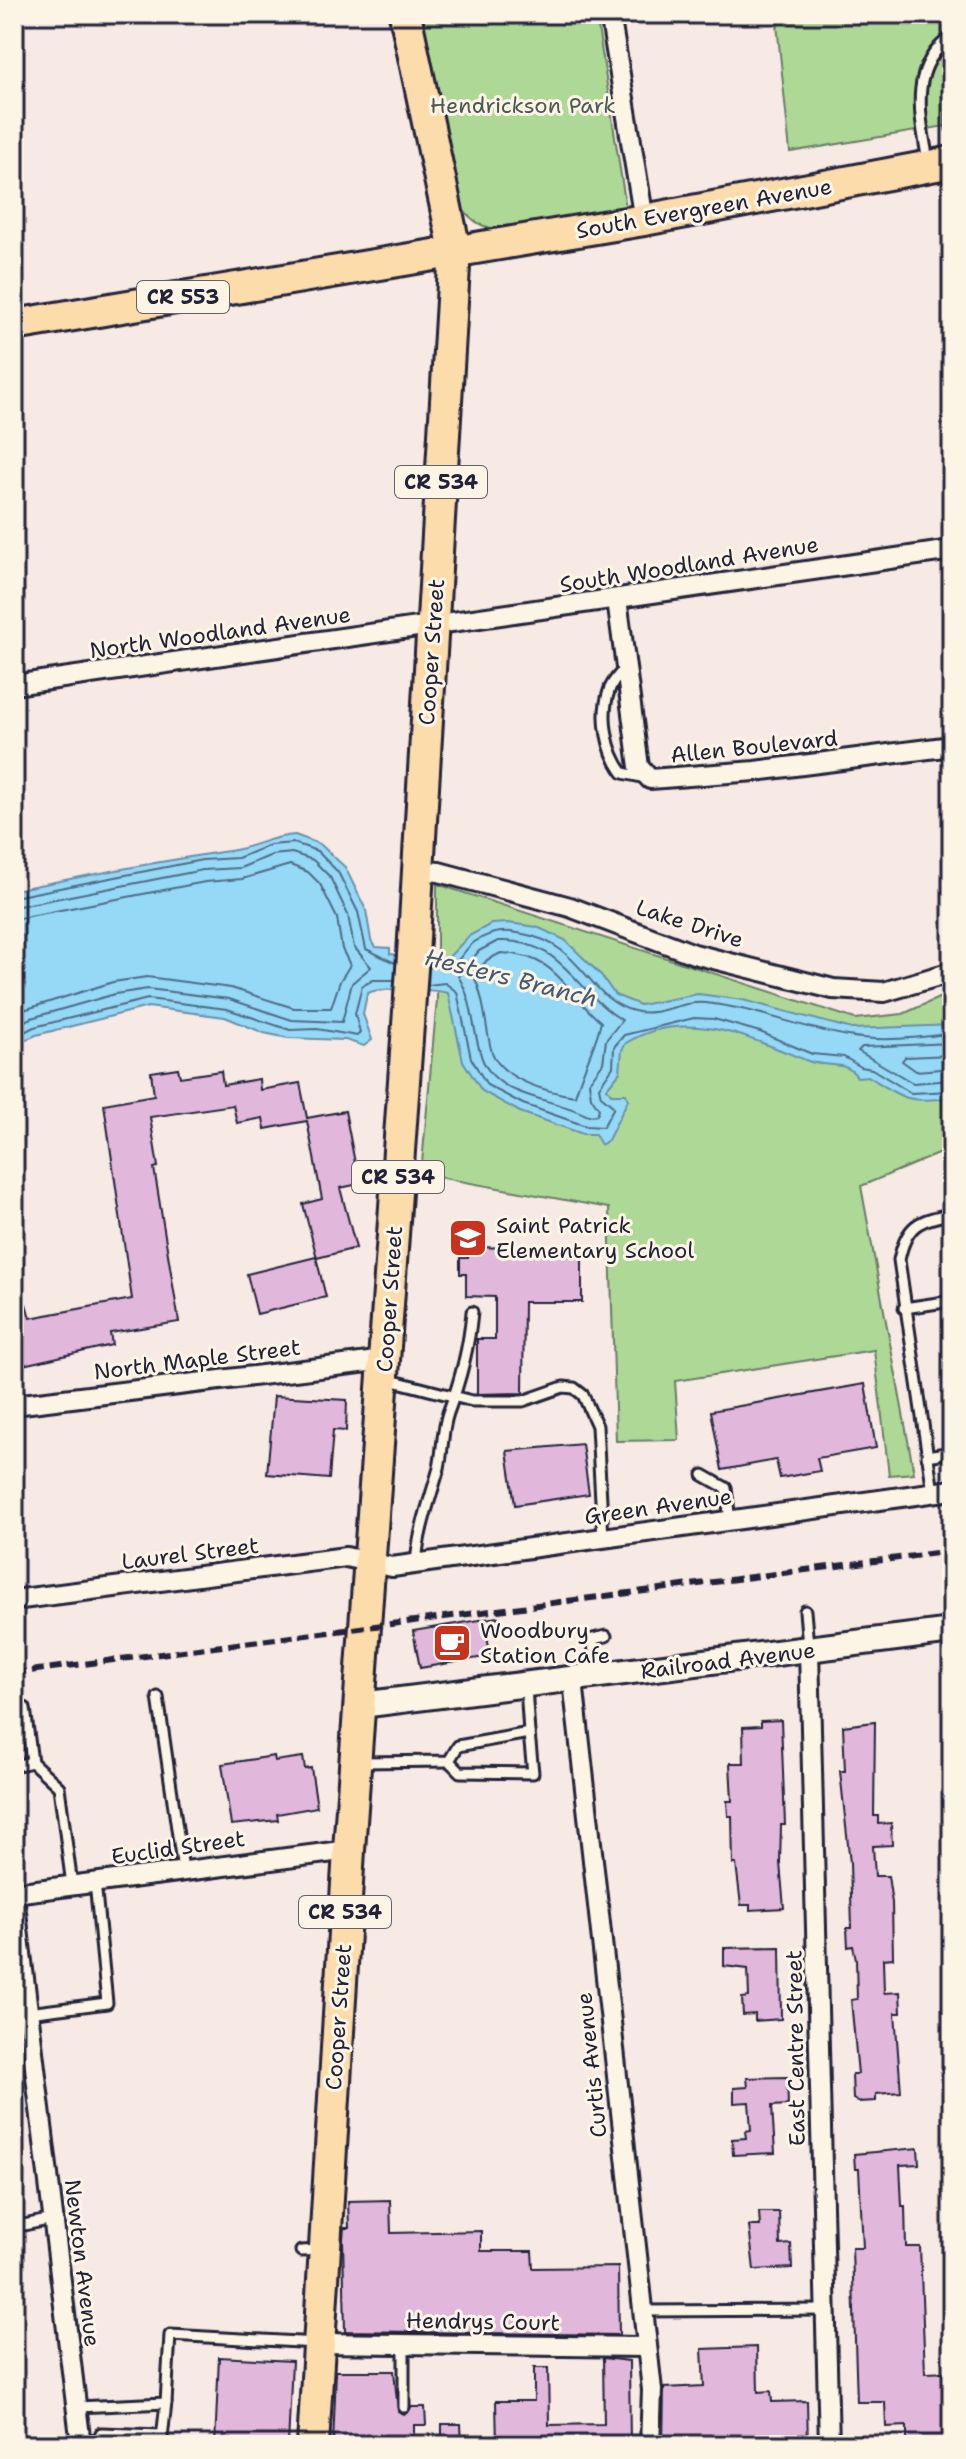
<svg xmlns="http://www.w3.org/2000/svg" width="966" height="2459" font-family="'Shantell Sans',sans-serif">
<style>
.green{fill:#aed895;stroke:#687d68;stroke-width:2}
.water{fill:#95d9f7;stroke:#6790ac;stroke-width:2}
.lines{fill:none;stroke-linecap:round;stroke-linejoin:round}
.shore{stroke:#506b86;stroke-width:2}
.building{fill:#e2b7dc;stroke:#22223b;stroke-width:2}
.service-casing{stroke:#22223b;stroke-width:15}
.minor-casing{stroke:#22223b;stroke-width:24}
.tertiary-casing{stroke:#22223b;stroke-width:30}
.primary-casing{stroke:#22223b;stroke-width:36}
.service{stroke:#fcf5e5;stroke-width:9}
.minor{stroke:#fcf5e5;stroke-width:18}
.tertiary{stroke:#fcf5e5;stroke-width:24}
.primary{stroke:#fddcac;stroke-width:30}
.rail{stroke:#22223b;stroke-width:6;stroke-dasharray:12 6;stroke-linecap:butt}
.labels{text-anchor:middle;stroke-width:6;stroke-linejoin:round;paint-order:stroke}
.shield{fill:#fcf5e5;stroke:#63616e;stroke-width:2}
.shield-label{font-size:20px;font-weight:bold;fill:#22223b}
.park-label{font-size:22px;fill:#4c5956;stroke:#fcf5e5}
.street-label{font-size:22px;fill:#22223b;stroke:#fcf5e5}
.poi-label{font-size:22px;fill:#22223b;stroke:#fcf5e5;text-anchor:start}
.water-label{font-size:24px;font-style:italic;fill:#445973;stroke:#fcf5e5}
</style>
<rect width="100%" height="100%" fill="#f7e9e3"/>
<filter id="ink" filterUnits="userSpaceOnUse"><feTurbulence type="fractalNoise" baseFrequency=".0125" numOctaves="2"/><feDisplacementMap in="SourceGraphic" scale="16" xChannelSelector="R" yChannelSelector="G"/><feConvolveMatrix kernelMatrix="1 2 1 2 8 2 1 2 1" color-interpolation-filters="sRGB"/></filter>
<g filter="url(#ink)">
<g class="green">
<path d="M413,14H596L626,208L500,230C481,228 471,220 459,205Z"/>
<path d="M776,14H952V125L790,152Z"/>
<path d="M437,884L855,1019L903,1014L952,992V1148L861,1186L914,1473L889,1475L874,1350L675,1381L679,1440L616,1441L609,1208L421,1174L437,1000Z"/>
</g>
<path class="water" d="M295,835L320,844L345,867L366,910L371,940L376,947L390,948V954L445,961L469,936L491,924L508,923L537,927L565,940L601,975L615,995L640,1005L698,994L743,1000L852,1029L952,1025V1098C904,1102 908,1101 868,1076L857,1077C846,1059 825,1068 808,1061C752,1039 685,1006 626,1043L622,1050L620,1072L607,1088L611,1094H626L628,1100L608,1140L601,1145L595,1134H583L520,1112L482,1091L463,1061L448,993C438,990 375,986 367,994L363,1014L372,1040L364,1046L345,1040L288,1038L264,1033L225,1017L148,1007L36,1035L14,1045V890C86,876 157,861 229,851C253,848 271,836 295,835Z"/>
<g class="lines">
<g class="shore">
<path d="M14,897L202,860L238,858L270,845L294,843L317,851L338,872L358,912L366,949L395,963"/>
<path d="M14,907L203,870L240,868L272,855L292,853L313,860L330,877L348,915L354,947L371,967L352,983L342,1022L292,1020L229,999L148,989L115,994L31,1018L14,1026"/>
<path d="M14,919L205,882L242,879L290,865L308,872L320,884L337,918L342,949L350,965L340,981L331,1008H294L231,988L147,977L113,982L14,1013"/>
<path d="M498,941C562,938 576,993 622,1020L606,1040L603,1063L589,1082L591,1097L599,1109L597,1115L588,1116C553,1096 492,1100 480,1052C472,1025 473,1000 458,976L479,951Z"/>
<path d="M501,953C559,955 564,992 601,1022C595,1047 582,1071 575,1096C548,1092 499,1080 491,1049C485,1025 485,1000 474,976L487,960Z"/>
<path d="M429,967H451C461,959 466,947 476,941C493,931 504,930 523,934C583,944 588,1000 634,1011C659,1018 680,1000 706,1003C755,1008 800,1028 848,1036C879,1042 921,1038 952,1033"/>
<path d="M428,985L445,983L457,992L471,1058L487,1085L523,1104L586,1126L603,1127L614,1107L601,1096L599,1087L613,1067L614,1047L624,1035L694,1018L714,1019L760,1032L812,1054L844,1057L861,1067L872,1069L911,1093L952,1091"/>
<path d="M14,1037L34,1027L148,999L227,1009L290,1030L317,1029L357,1036L360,1032L355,1014L362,986L373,980H394"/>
<path d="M952,1043L862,1047L858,1051L913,1083L952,1080"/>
<path d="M952,1055L905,1057L902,1061L916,1071L952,1068"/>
</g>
</g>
<g class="building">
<path d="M178,1068L180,1077L221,1071L223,1085L259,1079L260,1090L300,1083L307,1118L345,1111L359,1184L340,1188L356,1248L317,1258L303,1204L322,1199L307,1121L265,1129L263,1118L237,1123L233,1105L150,1117L158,1167L154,1168L179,1322L110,1333L112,1345L14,1367V1307L26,1304L30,1318L132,1299L104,1104L154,1095L151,1072Z"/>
<path d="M468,1247L582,1249V1302H524L523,1393L477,1394V1339H495V1297L466,1296V1274H460V1258H468Z"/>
<path d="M316,1257L326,1297L257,1314L247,1274Z"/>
<path d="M865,1384L876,1448L817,1458L820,1471L780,1478L776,1460L722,1470L711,1411Z"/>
<path d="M274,1396L347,1400L346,1431L333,1430L329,1479L267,1474Z"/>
<path d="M582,1444L589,1494L515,1505L507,1451Z"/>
<path d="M498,1617L500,1632L487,1634L490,1656L420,1668L413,1631Z"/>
<path d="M781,1720L785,1825H781L780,1863L784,1908L750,1910V1905H741L736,1864H733L732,1816H728L727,1801H732L730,1763H744L743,1727L761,1726V1721Z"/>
<path d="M875,1722L874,1816H878V1824L891,1823L892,1845L873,1846L875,1876H888L892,1903L893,1958L883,1959L884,1993L900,1992L901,2013H895L901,2092L876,2094V2101L858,2102L853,2099L852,2074H858L851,2000L857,1999L856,1960L853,1946L848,1947L847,1928H852L850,1863L840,1771H845L843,1726Z"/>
<path d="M274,1756L275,1761L303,1757L305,1769L311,1768L317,1807L277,1814L278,1820L231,1825L222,1764Z"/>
<path d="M780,1947L781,2019L755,2021V2014L743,2015L742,1998L749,1997L748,1969L724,1966V1948Z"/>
<path d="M787,2077L788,2105L772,2106L775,2153L733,2155L732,2139L746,2138L745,2131L751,2130L749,2102L734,2103V2088L748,2087L747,2078Z"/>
<path d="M918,2148L919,2164L900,2165L902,2206H905L906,2247H920L925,2373L952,2372V2425H946V2445H907V2426L886,2427L885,2402H857L852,2248H863L859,2169H855L854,2154Z"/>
<path d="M390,2200L391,2233L481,2231V2251H532L533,2268L618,2267L619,2335L345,2331L343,2239L344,2228H349L348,2201Z"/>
<path d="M759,2212H779L780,2245L791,2244L792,2268L754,2270L749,2226H760Z"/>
<path d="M757,2347L758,2392L771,2391L772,2402L807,2401L808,2445H663L664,2388L704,2386L702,2349Z"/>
<path d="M219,2357L292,2361L288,2445H215Z"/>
<path d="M603,2358L629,2361L630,2445H497L496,2401H534V2368H548L549,2425L604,2424Z"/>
<path d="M336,2371H394L398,2411L405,2414L411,2407H425L426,2425H414V2443L333,2445Z"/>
<path d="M442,2424H461L462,2445H442Z"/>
</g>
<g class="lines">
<defs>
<g id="service">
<path d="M952,83V129"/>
<path d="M928,161C920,115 908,67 952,36"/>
<path d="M624,669C619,675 611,683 609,691C600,717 607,752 623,773L646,778"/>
<path d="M904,1308L952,1301"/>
<path d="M386,1379L472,1401H523L563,1387L574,1388L583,1395L597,1426L603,1538"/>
<path d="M927,1456L952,1452"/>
<path d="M703,1475L726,1488L730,1521"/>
<path d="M933,1492L899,1260C906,1226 918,1219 952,1214"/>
<path d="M416,1564C418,1531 430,1500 439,1468C443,1450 442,1430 448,1413C461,1379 469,1348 472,1312"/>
<path d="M805,1611L808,1646"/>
<path d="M595,1674L593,1639L606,1636"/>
<path d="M158,1697L183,1870"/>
<path d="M449,1761L460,1772L533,1773L529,1733"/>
<path d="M32,1762L59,1787L72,1885"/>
<path d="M360,1762L449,1761L458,1746L529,1733L526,1687"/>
<path d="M14,1766L32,1762L25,1708"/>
<path d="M28,2013L107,2003L95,1882"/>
<path d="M14,2227L53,2219"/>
<path d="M301,2251L320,2250"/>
<path d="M643,2311L825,2310"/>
<path d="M77,2407L166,2403L170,2335L317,2343"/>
<path d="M404,2407V2344"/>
<path d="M162,2438L166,2403"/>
<path d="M80,2439L162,2443"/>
<path d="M97,2442L101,2433L162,2435"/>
</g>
<g id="minor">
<path d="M610,14L644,220"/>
<path d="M617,599L639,767L650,779L755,771L952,746"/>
<path d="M14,685L952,550"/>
<path d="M416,870L439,872L570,907L694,954L833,989L884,992L952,972"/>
<path d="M14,1405L385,1360"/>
<path d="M14,1600L346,1557L392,1567L952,1490"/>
<path d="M809,1650L829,2445"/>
<path d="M573,1681L652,2390L650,2445"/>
<path d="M14,1893L349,1850"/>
<path d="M14,1896L81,2445"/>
<path d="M319,2343L647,2347"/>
</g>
<path id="tertiary" d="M361,1705L952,1631"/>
<g id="primary">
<path d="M14,325L644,220L952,162"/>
<path d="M313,2445L349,1850L413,955L455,250L405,14"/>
</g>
</defs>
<use href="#service" class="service-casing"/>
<use href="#minor" class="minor-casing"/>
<use href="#tertiary" class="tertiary-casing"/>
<use href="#primary" class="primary-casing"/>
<use href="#service" class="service"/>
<use href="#minor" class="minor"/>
<use href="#tertiary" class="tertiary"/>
<use href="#primary" class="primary"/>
<path class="rail" d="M14,1673L952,1551"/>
</g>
</g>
<defs>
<symbol id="school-square" viewBox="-11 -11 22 22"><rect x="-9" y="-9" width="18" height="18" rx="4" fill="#c8321e" stroke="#fcf5e5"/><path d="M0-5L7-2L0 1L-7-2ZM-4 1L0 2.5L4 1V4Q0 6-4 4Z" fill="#fff"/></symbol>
<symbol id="cafe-square" viewBox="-11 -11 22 22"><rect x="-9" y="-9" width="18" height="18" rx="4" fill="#c8321e" stroke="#fcf5e5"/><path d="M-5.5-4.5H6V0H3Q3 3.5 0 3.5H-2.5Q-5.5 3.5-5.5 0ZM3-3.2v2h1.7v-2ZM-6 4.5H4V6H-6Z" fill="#fff"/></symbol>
</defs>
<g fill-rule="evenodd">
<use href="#school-square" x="446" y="1216" width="44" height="44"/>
<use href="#cafe-square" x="430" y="1621" width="44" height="44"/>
</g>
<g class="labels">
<g class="shield">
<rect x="137" y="281" width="92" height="32" rx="6"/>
<rect x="395" y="466" width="92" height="32" rx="6"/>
<rect x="352" y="1161" width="92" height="32" rx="6"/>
<rect x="299" y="1896" width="92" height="32" rx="6"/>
</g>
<g class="shield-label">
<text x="183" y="304">CR 553</text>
<text x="441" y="489">CR 534</text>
<text x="398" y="1184">CR 534</text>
<text x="345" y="1919">CR 534</text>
</g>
<g class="park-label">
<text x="523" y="113">Hendrickson Park</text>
</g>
<g class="street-label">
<text transform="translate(704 208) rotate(-10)" y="8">South Evergreen Avenue</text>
<text transform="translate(689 564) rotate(-9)" y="8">South Woodland Avenue</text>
<text transform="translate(220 632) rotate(-8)" y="8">North Woodland Avenue</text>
<text transform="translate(431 652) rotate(-86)" y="8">Cooper Street</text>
<text transform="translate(754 746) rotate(-6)" y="8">Allen Boulevard</text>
<text transform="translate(690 923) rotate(18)" y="8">Lake Drive</text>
<text transform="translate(389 1299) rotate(-86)" y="8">Cooper Street</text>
<text transform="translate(197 1359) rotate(-7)" y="8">North Maple Street</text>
<text transform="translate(658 1506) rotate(-8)" y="8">Green Avenue</text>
<text transform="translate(190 1553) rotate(-7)" y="8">Laurel Street</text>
<text transform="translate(728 1660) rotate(-7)" y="8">Railroad Avenue</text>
<text transform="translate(178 1847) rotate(-8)" y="8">Euclid Street</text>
<text transform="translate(338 2017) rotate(-86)" y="8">Cooper Street</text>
<text transform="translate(795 2048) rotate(-91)" y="8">East Centre Street</text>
<text transform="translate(591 2065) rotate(-96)" y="8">Curtis Avenue</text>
<text transform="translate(83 2263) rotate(83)" y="8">Newton Avenue</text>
<text transform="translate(483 2321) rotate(1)" y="8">Hendrys Court</text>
</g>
<g class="poi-label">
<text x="496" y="1233">Saint Patrick<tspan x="496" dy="25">Elementary School</tspan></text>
<text x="480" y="1638">Woodbury<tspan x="480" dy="25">Station Cafe</tspan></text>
</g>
<g class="water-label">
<text transform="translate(511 978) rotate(14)" y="8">Hesters Branch</text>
</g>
</g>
<rect width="966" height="2459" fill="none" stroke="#fcf5e5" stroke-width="48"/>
<rect x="24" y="24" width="918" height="2411" fill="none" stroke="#22223b" stroke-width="3" filter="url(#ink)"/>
</svg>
